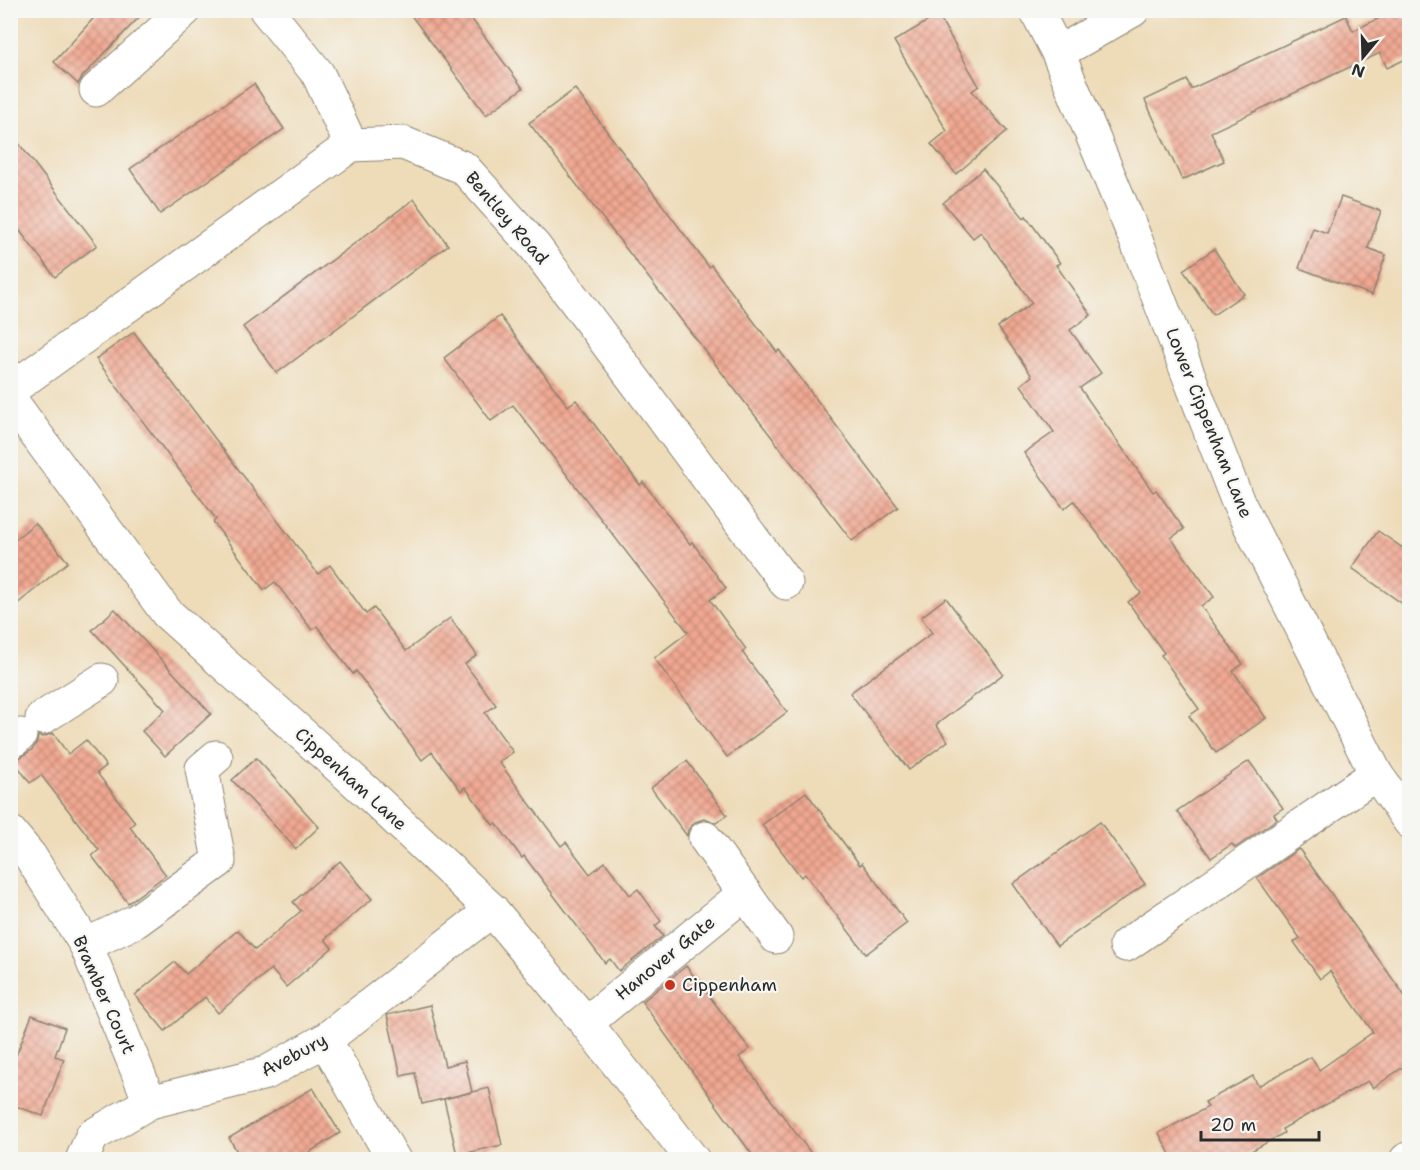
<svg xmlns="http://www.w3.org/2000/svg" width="1420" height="1170" font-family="'Shantell Sans',sans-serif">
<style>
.building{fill:url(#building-cross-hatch)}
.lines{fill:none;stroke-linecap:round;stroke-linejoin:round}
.minor-casing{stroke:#8c8472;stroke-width:35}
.minor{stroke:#fff;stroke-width:33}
.poi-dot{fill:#c8321e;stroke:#f6f6f2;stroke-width:2}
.labels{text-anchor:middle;stroke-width:4.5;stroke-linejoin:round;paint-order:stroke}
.street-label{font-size:18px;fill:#2b2b2b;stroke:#f6f6f2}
.poi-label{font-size:18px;fill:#2b2b2b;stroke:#f6f6f2;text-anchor:start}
</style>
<defs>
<pattern id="building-cross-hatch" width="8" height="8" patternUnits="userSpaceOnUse" patternTransform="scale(1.5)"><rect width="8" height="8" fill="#f1a892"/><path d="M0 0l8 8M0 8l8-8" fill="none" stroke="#c38977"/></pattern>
</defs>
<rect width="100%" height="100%" fill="#f6f6f2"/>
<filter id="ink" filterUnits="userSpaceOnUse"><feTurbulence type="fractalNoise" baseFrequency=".0167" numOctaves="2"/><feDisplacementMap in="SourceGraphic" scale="12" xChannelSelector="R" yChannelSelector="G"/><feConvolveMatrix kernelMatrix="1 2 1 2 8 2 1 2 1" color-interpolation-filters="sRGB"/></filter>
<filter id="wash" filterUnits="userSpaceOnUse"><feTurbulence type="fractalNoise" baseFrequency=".008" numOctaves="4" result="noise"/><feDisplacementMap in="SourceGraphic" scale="24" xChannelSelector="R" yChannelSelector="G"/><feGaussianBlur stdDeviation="1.35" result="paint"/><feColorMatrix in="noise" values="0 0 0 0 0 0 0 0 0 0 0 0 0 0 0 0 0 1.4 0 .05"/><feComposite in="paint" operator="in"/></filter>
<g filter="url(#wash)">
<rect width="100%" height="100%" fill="#eedcb9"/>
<g id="blocks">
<g class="building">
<path d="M101,10H146L83,76L78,84L54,62Z"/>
<path d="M407,10H465L523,88L486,115Z"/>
<path d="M1396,10H1410V57L1387,68L1380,53L1211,132L1224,161L1182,180L1145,100L1187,80L1191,89L1346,16L1353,31Z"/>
<path d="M938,15L979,86L972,91L1007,131L956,174L931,144L947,131L894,41Z"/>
<path d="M254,84L284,129L160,214L130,169Z"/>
<path d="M575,89L709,267L711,265L777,352L779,350L898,507L852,541L529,123Z"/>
<path d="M10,132L97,245L55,277L10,218Z"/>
<path d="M983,169L1024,218L1026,216L1060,263L1056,265L1091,315L1070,330L1101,373L1080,388L1153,492L1156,490L1184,529L1171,538L1214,597L1201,606L1243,664L1233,671L1266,718L1216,753L1189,716L1199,709L1161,655L1164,653L1128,602L1141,593L1074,501L1064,509L1024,453L1054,432L1021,385L1032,376L998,327L1032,303L981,232L973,238L943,203Z"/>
<path d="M1341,197L1381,211L1368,248L1386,255L1372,295L1299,268L1313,228L1327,233Z"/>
<path d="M414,199L448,245L277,373L243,327Z"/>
<path d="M1214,249L1244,294L1213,315L1183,270Z"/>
<path d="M500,316L568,406L576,400L640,485L643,482L690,544L692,542L726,588L710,600L746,649L742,652L787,712L727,757L654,658L688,632L513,405L491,421L444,358Z"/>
<path d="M134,332L318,574L330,565L366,614L374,608L406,651L450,618L477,655L465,664L496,705L485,713L513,752L499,762L561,846L566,842L590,874L605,862L630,895L638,889L661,921L655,926L663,936L619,971L610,959L605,963L524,856L522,858L496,823L493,825L465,787L461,791L432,752L422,760L356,671L353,674L317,626L312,630L275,582L264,590L213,522L216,519L96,359Z"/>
<path d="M35,523L68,562L10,610V544Z"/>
<path d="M1378,531L1410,553V609L1352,568Z"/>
<path d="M946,598L1003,674L936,725L948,741L909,770L850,693L932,633L921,617Z"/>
<path d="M115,609L211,714L165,756L142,731L165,710L92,630Z"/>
<path d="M53,733L68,754L86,740L106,766L97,773L135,822L130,827L166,875L128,903L92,856L99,850L41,775L30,783L14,761L32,750L37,742L38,736L43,737Z"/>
<path d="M256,758L319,827L296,849L232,780Z"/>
<path d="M687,761L727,815L716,823L704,819L695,822L688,830L687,836L651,788Z"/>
<path d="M1249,761L1283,808L1274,814L1277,819L1235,848L1232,844L1211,858L1177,811Z"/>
<path d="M806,792L860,865L862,863L907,923L866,954L805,874L801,877L762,825Z"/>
<path d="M1100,822L1145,884L1057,946L1013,884Z"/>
<path d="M1299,849L1410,1003V1062L1373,1088L1368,1081L1282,1129L1284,1133L1235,1160H1173L1159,1133L1208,1107L1205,1102L1253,1076L1258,1086L1311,1057L1319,1070L1373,1032L1330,971L1320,979L1294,942L1300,938L1257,878Z"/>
<path d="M340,861L372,899L325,939L332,948L286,987L271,969L218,1013L205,997L165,1031L135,995L175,962L186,974L238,930L255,950L301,911L293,902Z"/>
<path d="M686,966L750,1049L739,1057L816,1160H756L642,1002Z"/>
<path d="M430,1005L445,1066L465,1061L472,1092L422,1104L415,1073L401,1076L387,1015Z"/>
<path d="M32,1015L65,1028L55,1056L64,1059L43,1116L10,1104V1071Z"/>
<path d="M313,1088L340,1133L297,1160H242L229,1138Z"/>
<path d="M489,1088L502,1145L457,1155L444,1099Z"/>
</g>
</g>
</g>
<g filter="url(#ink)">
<use href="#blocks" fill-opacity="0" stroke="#8c8472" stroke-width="1.5"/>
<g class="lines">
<defs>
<g id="minor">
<path d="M266,10L318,74L351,145"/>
<path d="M1036,10L1058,53L1140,250L1237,500L1376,774L1410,822"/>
<path d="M1058,53L1133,10"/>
<path d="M96,90L185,10"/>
<path d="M10,390L351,145L403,143L464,168L535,247L786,583"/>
<path d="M10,399L167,613L369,794L492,910L586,1023L693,1160"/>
<path d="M42,718L102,680"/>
<path d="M10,743L20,735"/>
<path d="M10,832L30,856L86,945L150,1102"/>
<path d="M705,838L776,937"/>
<path d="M86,945L136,921L219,861L202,769L216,757"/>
<path d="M1126,945L1376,774"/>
<path d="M586,1023L745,893"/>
<path d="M325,1040L394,1160"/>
<path d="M82,1160L92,1136L150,1102L266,1073L325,1040L492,910"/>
<path d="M1406,1160L1410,1158"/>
</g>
</defs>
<use href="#minor" class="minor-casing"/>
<use href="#minor" class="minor"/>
</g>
</g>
<circle class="poi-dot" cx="670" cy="985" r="6"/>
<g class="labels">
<g class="street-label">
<text transform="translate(507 218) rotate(49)" y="6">Bentley Road</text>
<text transform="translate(1209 423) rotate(68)" y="6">Lower Cippenham Lane</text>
<text transform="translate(351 779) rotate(42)" y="6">Cippenham Lane</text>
<text transform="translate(665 958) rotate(-39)" y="6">Hanover Gate</text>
<text transform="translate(104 995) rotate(66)" y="6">Bramber Court</text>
<text transform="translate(294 1055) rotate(-28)" y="6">Avebury</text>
</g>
<g class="poi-label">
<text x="682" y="991">Cippenham</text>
</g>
</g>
<rect width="1420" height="1170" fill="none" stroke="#f6f6f2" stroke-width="36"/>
<g transform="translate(1363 57) rotate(199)" stroke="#f6f6f2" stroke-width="4.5" paint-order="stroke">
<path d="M0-4.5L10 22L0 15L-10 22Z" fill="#2b2b2b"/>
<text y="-9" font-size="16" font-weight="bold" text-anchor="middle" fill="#2b2b2b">N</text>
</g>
<path d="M1201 1131v9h118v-9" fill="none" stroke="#2b2b2b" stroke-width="3"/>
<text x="1210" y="1131" font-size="18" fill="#2b2b2b" stroke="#f6f6f2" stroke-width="4.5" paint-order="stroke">20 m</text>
</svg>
